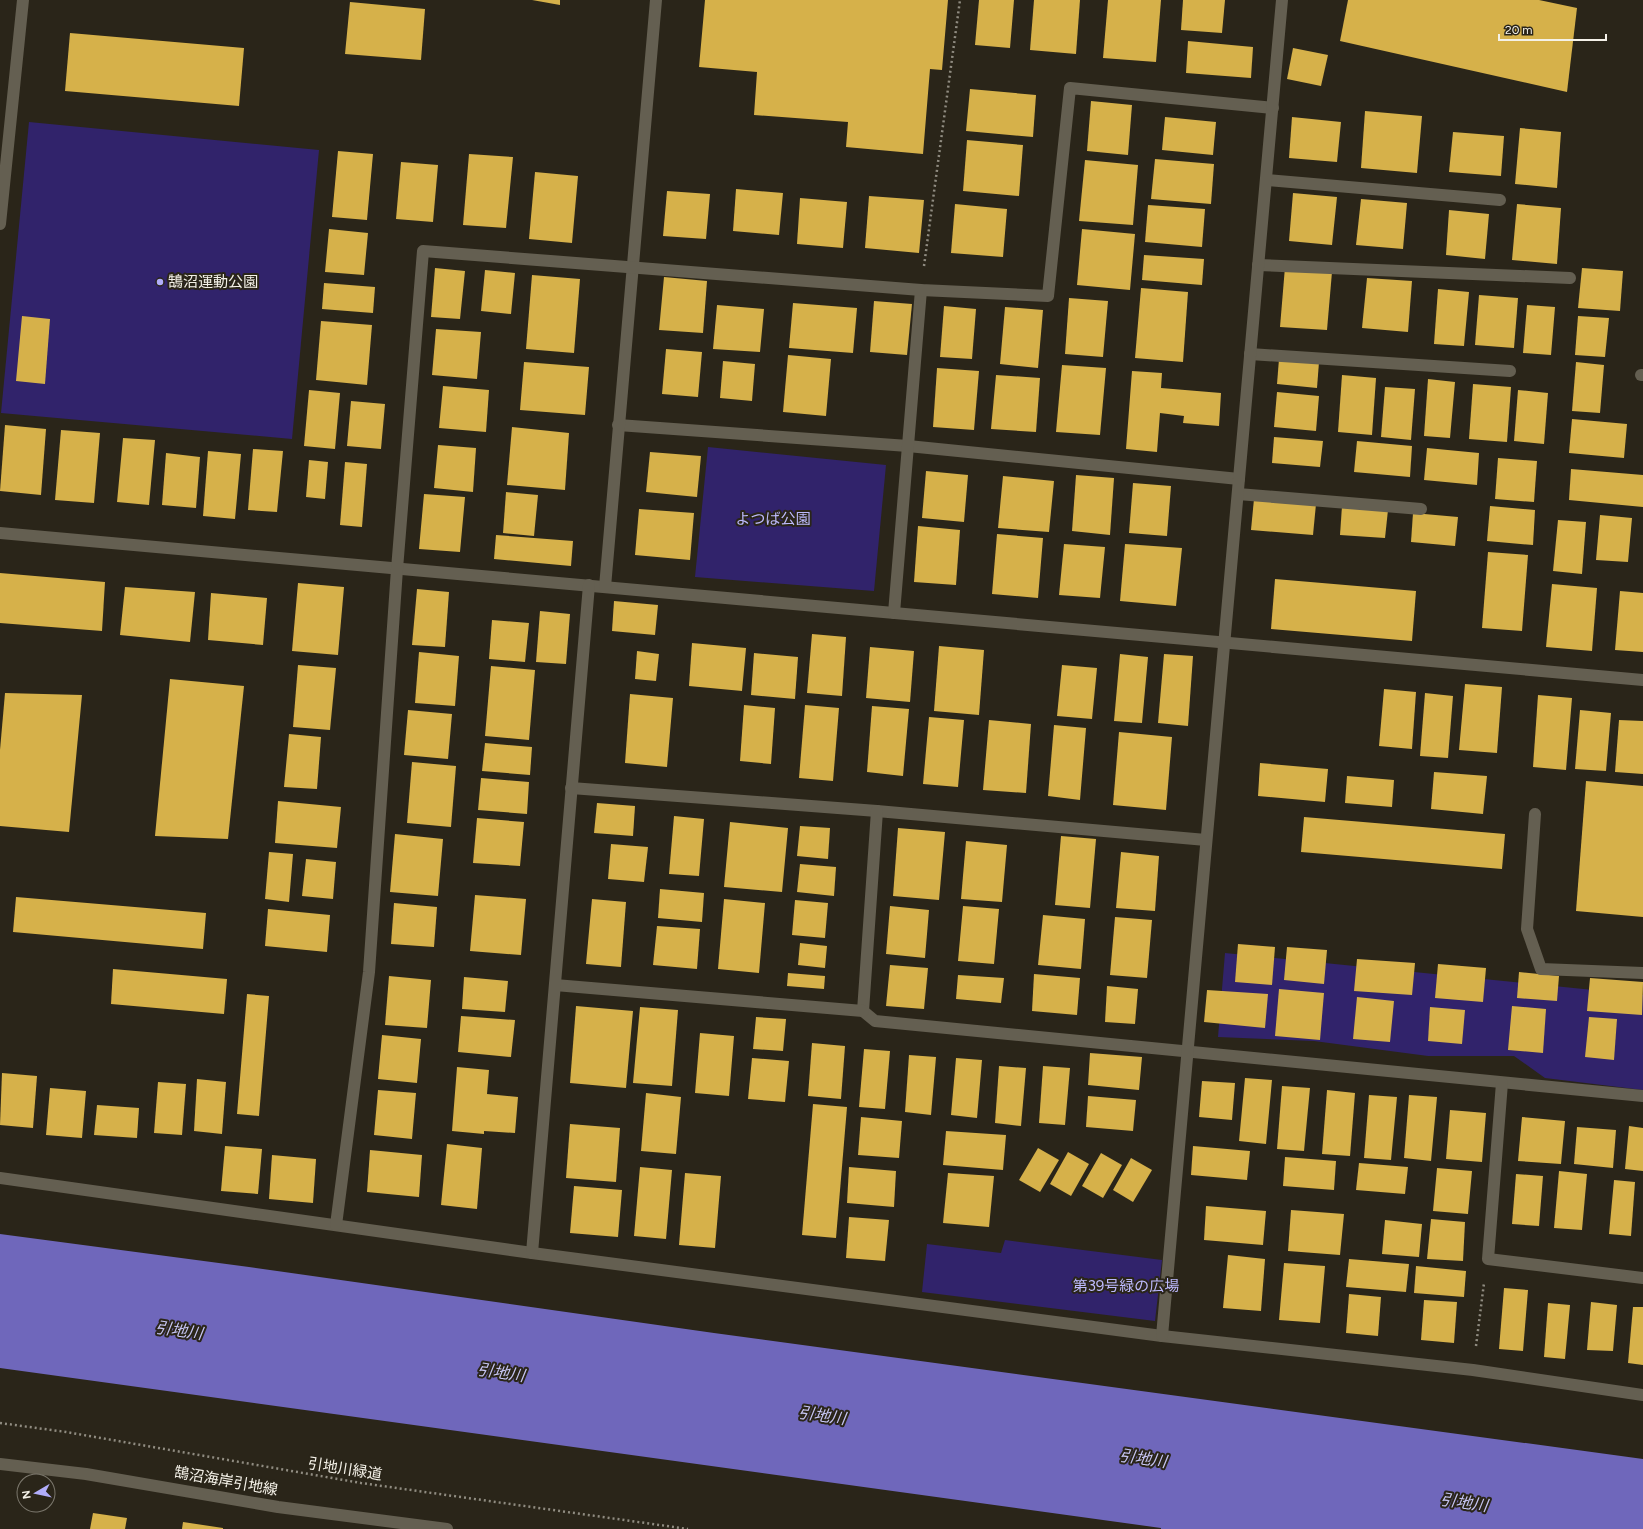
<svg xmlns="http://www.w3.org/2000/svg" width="1643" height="1529" font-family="Figtree,'Noto Sans JP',sans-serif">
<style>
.green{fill:#31236b}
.water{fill:#6f67bb}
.building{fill:#d6b14a}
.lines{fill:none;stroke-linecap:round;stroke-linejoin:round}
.path{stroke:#908c81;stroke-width:2.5;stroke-dasharray:2 3;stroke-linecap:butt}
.minor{stroke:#645f51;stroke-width:12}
.poi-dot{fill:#b1adfa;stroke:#2a2519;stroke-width:1.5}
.labels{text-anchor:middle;stroke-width:4;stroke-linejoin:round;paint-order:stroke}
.poi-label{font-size:15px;fill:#f4f1e8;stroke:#2a2519;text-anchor:start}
.park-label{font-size:15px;fill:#bdbafd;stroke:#2a2519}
.street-label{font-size:15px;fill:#f4f1e8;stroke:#2a2519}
.water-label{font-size:16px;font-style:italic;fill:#c7c6f4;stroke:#2a2519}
</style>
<rect width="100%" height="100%" fill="#2a2519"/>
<g class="green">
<path d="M29,122L319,150L292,439L1,413Z"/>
<path d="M708,447L886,465L874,591L695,577Z"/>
<path d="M1225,953L1643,995V1090L1545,1078L1514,1056H1428L1314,1041L1218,1037Z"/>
<path d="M1005,1240L1162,1260L1155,1321L922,1292L927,1244L1001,1253Z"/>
</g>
<path class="water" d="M0,1234L249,1267L714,1333L1643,1459V1529H1161V1528L0,1368Z"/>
<g class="building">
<path d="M532,0H560V5Z"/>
<path d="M705,0H948L942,70L930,69L923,154L846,147L848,122L754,115L757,72L699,67Z"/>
<path d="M979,0H1014L1010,48L975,45Z"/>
<path d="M1034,0H1080L1076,54L1030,50Z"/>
<path d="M1108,0H1161L1156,62L1103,58Z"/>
<path d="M1183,0H1225L1222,33L1181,30Z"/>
<path d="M1348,0H1539L1577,8L1567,92L1340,41Z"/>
<path d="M350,2L425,9L421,60L345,54Z"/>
<path d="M70,33L244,48L239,106L65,91Z"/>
<path d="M1188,41L1253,47L1251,78L1186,73Z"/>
<path d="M1293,48L1328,55L1321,86L1287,79Z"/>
<path d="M970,89L1036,95L1033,137L966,131Z"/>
<path d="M1091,101L1132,105L1128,155L1087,151Z"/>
<path d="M1365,111L1422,116L1417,173L1361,168Z"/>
<path d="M1165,117L1216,122L1213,155L1162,150Z"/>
<path d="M1292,117L1341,122L1337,162L1289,158Z"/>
<path d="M1520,128L1561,132L1557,188L1515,184Z"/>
<path d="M1453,132L1504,136L1501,176L1449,172Z"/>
<path d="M967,140L1023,145L1019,196L963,191Z"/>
<path d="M338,151L373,154L367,220L332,217Z"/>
<path d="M469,154L513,157L506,228L463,225Z"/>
<path d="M1155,159L1214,164L1211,204L1151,199Z"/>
<path d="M1085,160L1138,165L1133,225L1079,221Z"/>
<path d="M401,162L438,165L433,222L396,219Z"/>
<path d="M535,172L578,176L572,243L529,239Z"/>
<path d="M736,189L783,193L779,235L733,231Z"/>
<path d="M667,191L710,194L706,239L663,236Z"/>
<path d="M1293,193L1337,197L1332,245L1289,241Z"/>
<path d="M869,196L924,200L919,253L865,248Z"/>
<path d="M800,198L847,202L843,248L797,244Z"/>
<path d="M1361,199L1407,203L1403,249L1356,245Z"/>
<path d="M955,204L1007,209L1003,257L951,253Z"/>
<path d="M1517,204L1561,208L1557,264L1512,260Z"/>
<path d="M1148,205L1205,209L1202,247L1145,242Z"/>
<path d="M1449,210L1489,214L1485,259L1446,255Z"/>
<path d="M329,229L368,233L364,275L325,272Z"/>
<path d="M1082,229L1135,234L1130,290L1077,285Z"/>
<path d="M1144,255L1204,259L1202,285L1142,280Z"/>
<path d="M1285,267L1332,272L1327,330L1280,327Z"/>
<path d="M435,268L465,271L460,319L431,317Z"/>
<path d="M1582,268L1623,271L1620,311L1578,308Z"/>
<path d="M485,270L515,273L511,314L481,311Z"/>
<path d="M532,275L580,279L574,353L526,349Z"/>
<path d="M664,277L707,281L703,333L659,330Z"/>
<path d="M1367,278L1412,281L1408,332L1362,328Z"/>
<path d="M324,283L375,287L373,313L322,309Z"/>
<path d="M1141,288L1188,292L1183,362L1135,358Z"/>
<path d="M1438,289L1469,292L1464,346L1434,344Z"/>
<path d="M1479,295L1518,298L1514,348L1475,345Z"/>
<path d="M1069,298L1108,301L1103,357L1065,354Z"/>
<path d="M874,301L912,304L907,355L870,352Z"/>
<path d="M793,303L857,308L853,353L789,348Z"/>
<path d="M717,305L764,309L760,352L713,349Z"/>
<path d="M1527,305L1555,307L1551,355L1523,353Z"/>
<path d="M944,306L976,309L972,359L940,357Z"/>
<path d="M1005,307L1043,310L1038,368L1000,364Z"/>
<path d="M22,316L50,319L45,384L16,381Z"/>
<path d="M1578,316L1609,318L1605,357L1575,355Z"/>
<path d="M321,321L372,325L367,385L316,380Z"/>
<path d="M436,329L481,332L477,379L432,375Z"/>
<path d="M666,349L702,352L698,397L662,394Z"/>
<path d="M788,355L831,359L826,416L783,412Z"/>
<path d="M1279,359L1319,362L1317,388L1277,384Z"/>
<path d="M723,361L755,364L752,401L720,398Z"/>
<path d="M524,362L589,367L585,415L520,410Z"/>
<path d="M1576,362L1604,365L1600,413L1572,411Z"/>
<path d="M1062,365L1106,368L1100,435L1056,432Z"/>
<path d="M937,368L979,371L974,430L933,427Z"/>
<path d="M1132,371L1162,373L1161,388L1221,393L1219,426L1183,423L1184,416L1160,413L1157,452L1126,449Z"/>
<path d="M996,375L1040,378L1036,432L991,429Z"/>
<path d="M1342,375L1376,378L1372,435L1338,432Z"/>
<path d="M1428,379L1455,382L1450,438L1424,436Z"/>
<path d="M1473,384L1511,387L1507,442L1469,439Z"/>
<path d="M443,386L489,390L486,432L439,428Z"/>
<path d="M1385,387L1415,389L1411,440L1381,437Z"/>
<path d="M309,390L340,393L335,449L304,446Z"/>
<path d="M1518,390L1548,393L1544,444L1514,441Z"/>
<path d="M1277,392L1319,396L1316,431L1274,427Z"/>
<path d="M351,401L385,404L381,449L347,446Z"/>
<path d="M1572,419L1627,424L1624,458L1569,453Z"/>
<path d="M5,425L46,429L41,495L0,491Z"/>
<path d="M512,427L569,433L565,490L507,485Z"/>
<path d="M61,430L100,433L94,503L55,500Z"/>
<path d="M1274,437L1323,441L1320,467L1272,463Z"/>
<path d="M123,438L155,440L149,505L117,502Z"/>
<path d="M1357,441L1412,446L1410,477L1354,472Z"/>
<path d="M438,445L476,448L473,492L434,488Z"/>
<path d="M1427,448L1479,453L1477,485L1424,480Z"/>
<path d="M253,449L283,451L277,512L248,510Z"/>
<path d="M208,451L241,454L235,519L203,516Z"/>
<path d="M650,452L701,456L697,497L646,492Z"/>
<path d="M166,453L200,457L196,508L162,505Z"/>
<path d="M1498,458L1537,461L1534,502L1495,499Z"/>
<path d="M309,460L328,462L325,499L306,497Z"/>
<path d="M345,462L367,464L362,527L340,525Z"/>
<path d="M1571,469L1643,475V507L1569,500Z"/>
<path d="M926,471L968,475L964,522L922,518Z"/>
<path d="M1076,475L1114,478L1110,535L1072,531Z"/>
<path d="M1003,476L1054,481L1049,532L998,528Z"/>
<path d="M1133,483L1171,486L1167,536L1129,533Z"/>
<path d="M506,492L538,495L534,536L503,533Z"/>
<path d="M424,494L465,497L460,552L419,549Z"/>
<path d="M1254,499L1316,504L1313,535L1251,530Z"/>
<path d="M1342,506L1388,510L1385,538L1340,535Z"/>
<path d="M1490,506L1535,510L1533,545L1487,541Z"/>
<path d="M639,509L694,513L690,560L635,555Z"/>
<path d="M1413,513L1458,517L1455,546L1411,542Z"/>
<path d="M1600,515L1632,518L1628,562L1596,560Z"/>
<path d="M1558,520L1586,522L1582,574L1553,571Z"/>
<path d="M918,526L960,530L956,585L914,582Z"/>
<path d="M997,534L1043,538L1038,598L992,594Z"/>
<path d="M496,535L573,541L571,566L494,559Z"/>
<path d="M1064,544L1105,547L1100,598L1059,595Z"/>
<path d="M1125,544L1182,548L1176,606L1120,601Z"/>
<path d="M1488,552L1528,555L1522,631L1482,628Z"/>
<path d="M0,573L105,582L102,631L0,623Z"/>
<path d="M1275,579L1416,591L1412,641L1271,629Z"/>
<path d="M298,583L344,587L338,655L292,651Z"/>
<path d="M1552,584L1597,588L1592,651L1546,647Z"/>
<path d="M125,587L195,592L190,642L120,635Z"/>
<path d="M417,589L449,592L445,647L412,645Z"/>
<path d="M1620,591L1643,593V652L1615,650Z"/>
<path d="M211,593L267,598L263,645L208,640Z"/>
<path d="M614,601L658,605L655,635L612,631Z"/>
<path d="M540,611L570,614L566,664L536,662Z"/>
<path d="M492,620L529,623L525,662L489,659Z"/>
<path d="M812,634L846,637L842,696L807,693Z"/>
<path d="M692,643L746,648L742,691L689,686Z"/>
<path d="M939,646L984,650L979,715L934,711Z"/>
<path d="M870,647L914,651L910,702L866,698Z"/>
<path d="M637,651L659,654L656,681L635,679Z"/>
<path d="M419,652L459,656L455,706L415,703Z"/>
<path d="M754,653L798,657L795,699L751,695Z"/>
<path d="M1120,654L1148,657L1142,723L1114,721Z"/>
<path d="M1164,654L1193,656L1188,726L1158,723Z"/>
<path d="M298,665L336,668L330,730L293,727Z"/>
<path d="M1062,665L1097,668L1092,719L1057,716Z"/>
<path d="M491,666L535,670L529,740L485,736Z"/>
<path d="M170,679L244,686L228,839L155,836Z"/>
<path d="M1465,684L1502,687L1497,753L1459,750Z"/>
<path d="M1384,689L1416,692L1412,749L1379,746Z"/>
<path d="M5,693L82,695L69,832L0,826V750Z"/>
<path d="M1425,693L1453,696L1448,758L1420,756Z"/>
<path d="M630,694L673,698L667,767L625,763Z"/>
<path d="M1538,695L1572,698L1566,770L1533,767Z"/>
<path d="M744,705L775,708L771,764L740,761Z"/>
<path d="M805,705L839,708L833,781L799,778Z"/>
<path d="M872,706L909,709L903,776L867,772Z"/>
<path d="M408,710L452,714L448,759L404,755Z"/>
<path d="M1580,710L1611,713L1606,771L1575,769Z"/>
<path d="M929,717L964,720L958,787L923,784Z"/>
<path d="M989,720L1031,724L1026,793L983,790Z"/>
<path d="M1619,720L1643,721V774L1615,772Z"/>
<path d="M1054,725L1086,728L1080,800L1048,796Z"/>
<path d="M1119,732L1172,737L1166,810L1113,805Z"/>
<path d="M289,734L321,737L317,789L284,787Z"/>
<path d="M485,743L532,747L530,775L482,771Z"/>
<path d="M412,762L456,766L451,827L407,823Z"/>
<path d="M1260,763L1328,769L1325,802L1258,796Z"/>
<path d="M1434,772L1487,776L1483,814L1431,809Z"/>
<path d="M1347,776L1394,780L1392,807L1345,803Z"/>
<path d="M481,778L529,782L527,814L478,810Z"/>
<path d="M1586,781L1643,786V917L1576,911Z"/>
<path d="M278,801L341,807L337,848L275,843Z"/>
<path d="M597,803L635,806L633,836L594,833Z"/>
<path d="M674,816L704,819L699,876L669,874Z"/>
<path d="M1304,817L1505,834L1502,869L1301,852Z"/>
<path d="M477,818L524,822L520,866L473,863Z"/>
<path d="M730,822L788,828L782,892L724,887Z"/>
<path d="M800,826L830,828L828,859L797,856Z"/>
<path d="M898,828L945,832L939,900L893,896Z"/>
<path d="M395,834L443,839L438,896L390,892Z"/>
<path d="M1061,836L1096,839L1090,908L1055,905Z"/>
<path d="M966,841L1007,845L1002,902L961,899Z"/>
<path d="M611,844L648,847L644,882L608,879Z"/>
<path d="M269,852L293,854L289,902L265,899Z"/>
<path d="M1121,852L1159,856L1155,911L1116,908Z"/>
<path d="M306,859L336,862L333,899L302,896Z"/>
<path d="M800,864L836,867L834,896L797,892Z"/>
<path d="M660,889L704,893L702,922L658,918Z"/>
<path d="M475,895L526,899L521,955L470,951Z"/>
<path d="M16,897L206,913L203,949L13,932Z"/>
<path d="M592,899L626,902L621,967L586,964Z"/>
<path d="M724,899L765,903L759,973L718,969Z"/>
<path d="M795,900L828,903L825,938L792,935Z"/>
<path d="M394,903L437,907L434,947L391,944Z"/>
<path d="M890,906L929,910L925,958L886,954Z"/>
<path d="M963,906L999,909L994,964L958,961Z"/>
<path d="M268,909L330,915L327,952L265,946Z"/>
<path d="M1043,915L1085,919L1081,969L1038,965Z"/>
<path d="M1115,917L1152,920L1147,978L1110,975Z"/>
<path d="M657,926L700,929L697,969L653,965Z"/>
<path d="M800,943L827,946L825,968L798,965Z"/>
<path d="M1238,944L1275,947L1272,985L1235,982Z"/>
<path d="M1287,947L1327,950L1324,984L1284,980Z"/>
<path d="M1357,959L1415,963L1412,995L1354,991Z"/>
<path d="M1438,964L1486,968L1483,1002L1435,998Z"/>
<path d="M890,965L928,968L924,1009L886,1006Z"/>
<path d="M113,969L227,979L224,1014L111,1004Z"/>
<path d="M1519,972L1559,976L1557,1001L1517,998Z"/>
<path d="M788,973L825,976L824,989L787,986Z"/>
<path d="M1034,974L1080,978L1077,1015L1032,1011Z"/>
<path d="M958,975L1004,978L1001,1003L956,999Z"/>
<path d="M389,976L431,980L427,1028L385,1025Z"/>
<path d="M464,977L508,981L505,1012L462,1009Z"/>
<path d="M1590,978L1643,982L1642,1015L1587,1011Z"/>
<path d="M1107,986L1138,989L1135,1024L1105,1022Z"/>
<path d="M1279,989L1324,993L1320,1040L1275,1036Z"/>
<path d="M1207,990L1268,994L1265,1028L1204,1022Z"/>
<path d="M247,994L269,996L259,1116L237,1114Z"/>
<path d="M1357,997L1394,1001L1390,1042L1353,1039Z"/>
<path d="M576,1006L633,1011L626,1088L570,1083Z"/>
<path d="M1512,1006L1546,1009L1543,1053L1508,1050Z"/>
<path d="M640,1007L678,1010L672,1086L633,1083Z"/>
<path d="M1430,1007L1465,1010L1462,1044L1428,1041Z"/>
<path d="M461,1016L515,1020L511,1057L458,1052Z"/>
<path d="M756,1017L786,1019L783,1051L753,1049Z"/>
<path d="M1589,1017L1617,1019L1614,1060L1585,1057Z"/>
<path d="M700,1033L734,1036L729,1096L695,1093Z"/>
<path d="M382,1035L421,1039L417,1083L378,1079Z"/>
<path d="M812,1043L845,1046L841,1099L808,1096Z"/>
<path d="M864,1049L890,1051L885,1109L859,1107Z"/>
<path d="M1090,1053L1142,1057L1139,1090L1088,1085Z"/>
<path d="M909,1055L936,1057L931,1115L905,1112Z"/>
<path d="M752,1058L789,1061L785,1102L748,1099Z"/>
<path d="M956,1058L982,1060L977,1118L951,1115Z"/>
<path d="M999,1066L1026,1068L1021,1126L995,1123Z"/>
<path d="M1043,1066L1070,1068L1065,1125L1039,1123Z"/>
<path d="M457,1067L489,1070L487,1094L518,1097L515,1133L484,1131V1134L452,1131Z"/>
<path d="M2,1073L37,1076L33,1128L0,1125Z"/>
<path d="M1245,1078L1272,1080L1266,1144L1239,1141Z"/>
<path d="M197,1079L226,1082L222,1134L194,1131Z"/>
<path d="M1202,1081L1235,1083L1232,1120L1199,1117Z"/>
<path d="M158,1082L186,1084L182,1135L154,1133Z"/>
<path d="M1282,1086L1310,1088L1304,1151L1277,1149Z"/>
<path d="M50,1088L86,1091L82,1138L46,1135Z"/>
<path d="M378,1090L416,1093L412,1139L374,1135Z"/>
<path d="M1327,1090L1355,1093L1350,1156L1322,1154Z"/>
<path d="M646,1093L681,1097L676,1154L641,1151Z"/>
<path d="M1369,1095L1397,1097L1391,1160L1364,1158Z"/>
<path d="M1409,1095L1437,1097L1431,1161L1404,1158Z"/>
<path d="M1088,1096L1136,1100L1133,1131L1086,1127Z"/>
<path d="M813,1104L847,1107L836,1238L802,1235Z"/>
<path d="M97,1105L139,1108L137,1138L94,1135Z"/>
<path d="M1450,1110L1486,1113L1482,1162L1446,1159Z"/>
<path d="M861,1117L902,1121L899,1158L858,1155Z"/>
<path d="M1522,1117L1565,1121L1561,1164L1518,1161Z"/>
<path d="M570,1124L620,1128L616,1182L566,1178Z"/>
<path d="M1629,1126L1643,1128V1171L1625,1169Z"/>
<path d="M1577,1127L1616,1130L1613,1168L1574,1164Z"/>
<path d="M946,1131L1006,1135L1003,1170L943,1165Z"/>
<path d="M447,1144L482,1148L477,1209L441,1205Z"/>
<path d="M225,1146L262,1149L258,1194L221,1191Z"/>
<path d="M1193,1146L1250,1151L1247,1180L1191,1175Z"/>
<path d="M1038,1148L1059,1160L1040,1192L1019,1180Z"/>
<path d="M370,1150L422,1155L419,1197L367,1192Z"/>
<path d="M1068,1152L1089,1164L1071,1196L1050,1184Z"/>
<path d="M1101,1153L1122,1165L1103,1198L1082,1186Z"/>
<path d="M272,1155L316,1159L313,1203L269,1199Z"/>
<path d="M1285,1157L1336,1161L1334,1190L1283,1186Z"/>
<path d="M1131,1158L1152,1170L1133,1202L1113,1190Z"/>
<path d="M1359,1163L1408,1167L1405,1194L1356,1190Z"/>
<path d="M640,1167L672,1170L666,1239L634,1236Z"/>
<path d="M849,1167L896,1171L894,1207L847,1203Z"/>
<path d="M1437,1168L1472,1171L1468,1214L1433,1211Z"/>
<path d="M1559,1171L1587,1174L1582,1230L1554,1228Z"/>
<path d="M685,1173L721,1176L715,1248L679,1245Z"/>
<path d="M948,1173L994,1176L989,1227L943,1223Z"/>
<path d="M1516,1174L1543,1176L1539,1226L1512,1224Z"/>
<path d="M1614,1180L1635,1182L1631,1236L1609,1234Z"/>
<path d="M574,1186L622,1190L618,1237L570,1233Z"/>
<path d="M1206,1206L1266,1211L1263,1245L1204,1240Z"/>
<path d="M1291,1210L1344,1214L1340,1255L1288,1251Z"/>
<path d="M849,1217L889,1220L885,1261L846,1258Z"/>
<path d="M1431,1219L1465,1222L1463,1261L1427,1259Z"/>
<path d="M1385,1220L1422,1224L1419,1257L1382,1254Z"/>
<path d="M1228,1255L1265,1259L1261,1311L1223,1308Z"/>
<path d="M1349,1259L1409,1264L1406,1292L1346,1287Z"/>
<path d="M1284,1263L1325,1266L1320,1323L1279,1320Z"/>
<path d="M1416,1266L1466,1271L1464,1297L1414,1293Z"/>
<path d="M1504,1288L1528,1290L1523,1351L1499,1349Z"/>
<path d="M1349,1294L1381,1297L1378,1336L1346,1333Z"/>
<path d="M1424,1300L1457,1302L1454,1343L1421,1340Z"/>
<path d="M1591,1302L1617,1305L1613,1351L1587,1350Z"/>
<path d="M1548,1303L1570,1305L1565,1359L1544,1357Z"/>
<path d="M1633,1307H1643V1365L1628,1363Z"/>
<path d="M93,1513L127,1518L125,1529H90Z"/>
<path d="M183,1522L223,1528V1529H182Z"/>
</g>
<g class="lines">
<g class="path">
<path d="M924,266L960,0"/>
<path d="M1476,1346L1484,1283"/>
<path d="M0,1423L66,1432L361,1483L688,1529"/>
</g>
<g class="minor">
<path d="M1266,180L1500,200"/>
<path d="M0,224L23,0"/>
<path d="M1258,265L1570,278"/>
<path d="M1250,354L1510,371"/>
<path d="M1641,375H1643"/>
<path d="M618,425L908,446L1239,479"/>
<path d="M1238,494L1421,509"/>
<path d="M0,533L1643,680"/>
<path d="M605,587L656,0"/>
<path d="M894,613L921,290"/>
<path d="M571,788L877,811L1206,840"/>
<path d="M877,811L863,1011L875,1021L1643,1096"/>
<path d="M1535,814L1527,929L1541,969L1643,973"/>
<path d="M555,985L863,1011"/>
<path d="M1502,1083L1488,1259L1643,1278"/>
<path d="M0,1178L532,1253L1162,1336L1473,1370L1643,1395"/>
<path d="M336,1225L369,972L397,569L423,251L921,290L1048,296L1070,88L1273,108"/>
<path d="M532,1253L589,585"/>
<path d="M1162,1336L1282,0"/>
<path d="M0,1464L86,1474L278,1507L447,1529"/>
</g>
</g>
<circle class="poi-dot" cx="160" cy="282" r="4"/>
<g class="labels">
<g class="poi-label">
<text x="168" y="287">鵠沼運動公園</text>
</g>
<g class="park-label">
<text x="773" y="524">よつば公園</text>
<text x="1126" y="1291">第39号緑の広場</text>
</g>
<g class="street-label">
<text transform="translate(345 1469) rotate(9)" y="5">引地川緑道</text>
<text transform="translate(226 1481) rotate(10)" y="5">鵠沼海岸引地線</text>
</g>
<g class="water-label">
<text transform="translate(179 1330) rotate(8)" y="6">引地川</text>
<text transform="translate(501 1372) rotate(8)" y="6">引地川</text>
<text transform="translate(822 1415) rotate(8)" y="6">引地川</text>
<text transform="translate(1143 1458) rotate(8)" y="6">引地川</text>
<text transform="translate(1464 1502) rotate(8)" y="6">引地川</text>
</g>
</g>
<g transform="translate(36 1493) rotate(261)"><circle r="19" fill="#2a2519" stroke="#7b776c"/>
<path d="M0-3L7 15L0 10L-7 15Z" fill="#b1adfa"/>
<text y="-6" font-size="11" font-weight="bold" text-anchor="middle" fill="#f4f1e8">N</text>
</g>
<path d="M1499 34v6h107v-6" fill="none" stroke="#f4f1e8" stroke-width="2"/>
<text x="1505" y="34" font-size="12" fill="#f4f1e8" stroke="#2a2519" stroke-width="3" paint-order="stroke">20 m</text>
</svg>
